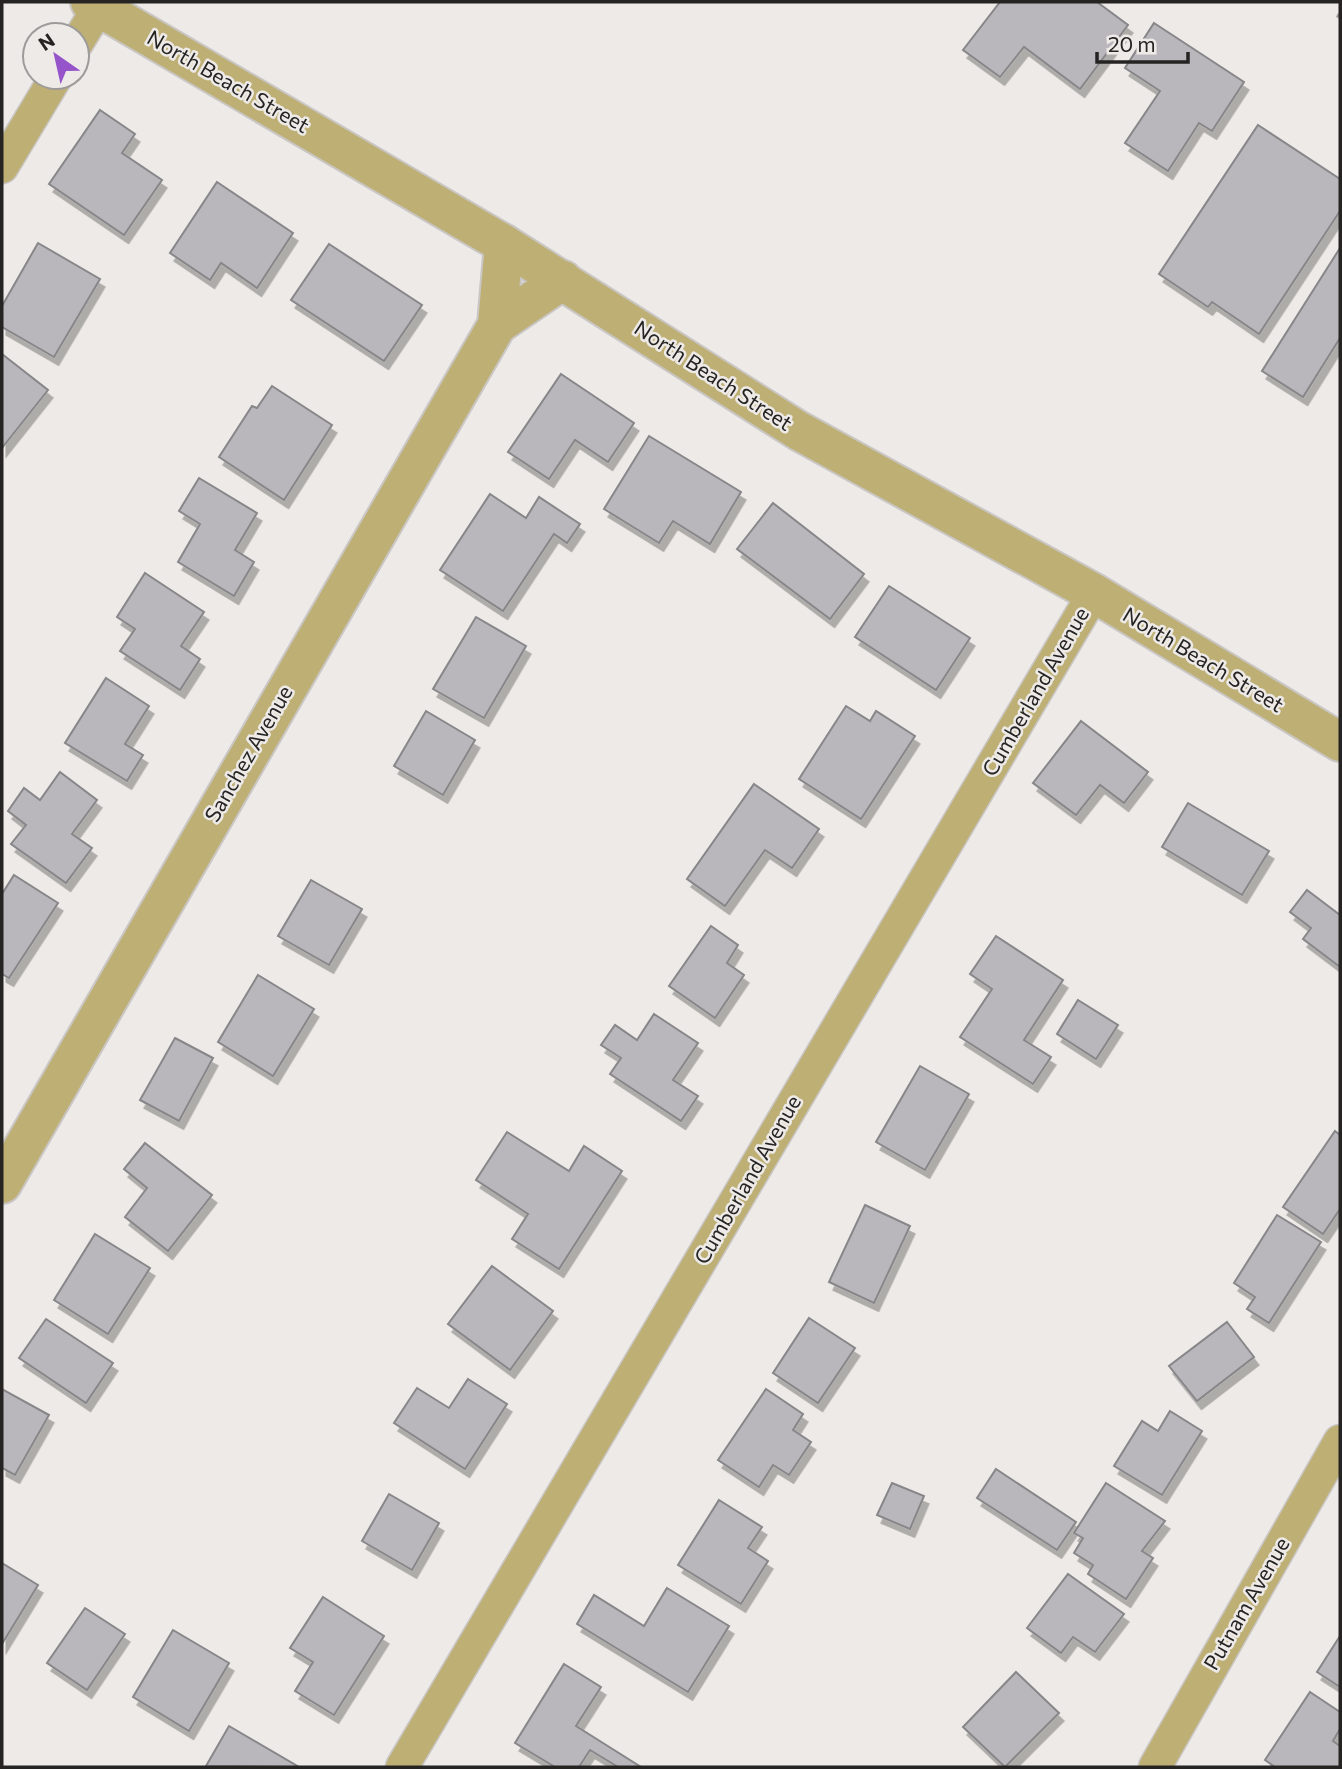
<svg xmlns="http://www.w3.org/2000/svg" width="1342" height="1769" font-family="Commissioner,sans-serif">
<style>
.building{fill:#b9b7bb;stroke:#878689;stroke-width:2;filter:url(#shadow)}
.lines{fill:none;stroke-linecap:round;stroke-linejoin:round}
.minor-casing{stroke:#c9c6c4;stroke-width:35}
.tertiary-casing{stroke:#c9c6c4;stroke-width:42}
.path{stroke:#9d9b99;stroke-width:4.5;stroke-dasharray:5 3.5;stroke-linecap:butt}
.minor{stroke:#beaf75;stroke-width:32}
.tertiary{stroke:#beaf75;stroke-width:38}
.labels{text-anchor:middle;stroke-width:5;stroke-linejoin:round;paint-order:stroke}
.street-label{font-size:21px;fill:#252423;stroke:#edeae7}
</style>
<defs>
<filter id="shadow"><feDropShadow dx="4.5" dy="8" stdDeviation="0" flood-color="#0004"/></filter>
</defs>
<rect width="100%" height="100%" fill="#edeae7"/>
<g class="building">
<path d="M1000,2H1097L1128,25L1080,89L1024,47L1000,77L963,50Z"/>
<path d="M1154,23L1244,82L1212,131L1199,123L1168,171L1125,143L1160,91L1125,68Z"/>
<path d="M100,110L135,134L122,153L162,180L124,235L49,184Z"/>
<path d="M1258,125L1340,179V211L1259,334L1212,302L1208,307L1159,274Z"/>
<path d="M217,182L293,233L257,288L221,263L210,280L170,253Z"/>
<path d="M38,243L100,279L54,357L2,327V306Z"/>
<path d="M329,244L422,305L384,361L291,300Z"/>
<path d="M1340,248V338L1303,397L1262,371Z"/>
<path d="M2,354L48,390L2,448Z"/>
<path d="M561,374L634,423L608,462L575,440L549,479L508,452Z"/>
<path d="M272,386L332,425L284,500L219,457L252,406L257,408Z"/>
<path d="M649,436L741,492L710,544L673,521L659,543L604,509Z"/>
<path d="M199,478L257,513L235,550L254,562L234,596L178,562L200,524L179,511Z"/>
<path d="M490,494L526,518L539,497L580,524L567,543L554,534L503,611L440,570Z"/>
<path d="M773,503L864,574L830,619L737,549Z"/>
<path d="M145,573L204,612L181,646L200,659L180,690L120,651L135,629L117,617Z"/>
<path d="M889,586L970,638L936,690L855,637Z"/>
<path d="M476,617L526,646L484,718L433,689Z"/>
<path d="M106,678L149,706L125,744L143,755L127,781L65,743Z"/>
<path d="M846,706L870,721L876,711L915,736L861,819L799,779Z"/>
<path d="M426,711L475,740L443,795L394,766Z"/>
<path d="M1081,721L1148,772L1124,803L1100,785L1076,815L1033,783Z"/>
<path d="M60,772L97,800L72,834L92,848L66,883L11,844L26,825L8,811L24,788L40,800Z"/>
<path d="M754,784L819,829L792,868L765,850L725,906L687,879Z"/>
<path d="M1188,803L1269,851L1242,895L1162,847Z"/>
<path d="M14,875L58,903L9,978L2,974V894Z"/>
<path d="M311,880L362,909L329,965L278,936Z"/>
<path d="M1307,890L1340,915V967L1303,939L1311,928L1290,912Z"/>
<path d="M711,926L738,945L727,963L744,975L715,1018L669,986Z"/>
<path d="M996,936L1063,980L1024,1040L1051,1057L1033,1084L960,1037L992,989L970,974Z"/>
<path d="M258,975L314,1009L273,1076L218,1042Z"/>
<path d="M1078,1000L1118,1025L1096,1059L1057,1034Z"/>
<path d="M654,1014L698,1043L673,1080L698,1096L681,1121L610,1074L621,1058L601,1045L615,1025L637,1040Z"/>
<path d="M175,1038L213,1058L179,1121L140,1100Z"/>
<path d="M920,1066L969,1094L925,1170L876,1142Z"/>
<path d="M1335,1131L1340,1135V1209L1323,1234L1283,1207Z"/>
<path d="M507,1132L569,1171L584,1146L622,1171L559,1269L512,1239L528,1214L476,1180Z"/>
<path d="M145,1143L212,1195L168,1251L125,1217L147,1188L124,1169Z"/>
<path d="M865,1205L910,1226L874,1303L829,1282Z"/>
<path d="M1277,1215L1321,1242L1269,1323L1247,1309L1255,1297L1234,1283Z"/>
<path d="M95,1234L150,1268L108,1334L54,1300Z"/>
<path d="M492,1266L553,1311L510,1370L448,1324Z"/>
<path d="M809,1318L855,1348L818,1403L773,1373Z"/>
<path d="M46,1319L113,1363L86,1403L19,1358Z"/>
<path d="M1227,1322L1254,1357L1197,1401L1169,1366Z"/>
<path d="M468,1379L507,1404L465,1469L394,1423L417,1388L449,1408Z"/>
<path d="M2,1389L49,1415L15,1475L2,1468Z"/>
<path d="M766,1389L803,1414L793,1430L811,1442L789,1475L773,1465L759,1487L718,1460Z"/>
<path d="M1170,1411L1202,1431L1162,1495L1114,1466L1142,1421L1158,1431Z"/>
<path d="M996,1469L1076,1522L1057,1550L977,1498Z"/>
<path d="M892,1483L924,1496L910,1529L877,1515Z"/>
<path d="M1106,1483L1165,1521L1142,1551L1153,1558L1126,1599L1088,1574L1093,1565L1074,1553L1083,1538L1074,1533Z"/>
<path d="M389,1494L439,1523L412,1570L362,1541Z"/>
<path d="M719,1500L762,1527L748,1548L768,1561L741,1604L678,1565Z"/>
<path d="M2,1563L38,1585L2,1644Z"/>
<path d="M1068,1574L1124,1614L1095,1652L1073,1637L1061,1653L1027,1628Z"/>
<path d="M667,1588L729,1626L688,1692L577,1624L594,1595L644,1626Z"/>
<path d="M323,1597L384,1636L334,1715L295,1691L313,1662L290,1648Z"/>
<path d="M85,1608L125,1634L87,1690L47,1663Z"/>
<path d="M173,1630L229,1663L189,1731L133,1697Z"/>
<path d="M1340,1636V1687L1317,1672Z"/>
<path d="M564,1664L601,1687L576,1726L641,1767H618L590,1750L579,1767H555L515,1743Z"/>
<path d="M1016,1672L1059,1713L1005,1767L963,1727Z"/>
<path d="M1310,1692L1340,1712V1729L1333,1741L1340,1746V1767H1275L1265,1760Z"/>
<path d="M229,1726L299,1767L206,1766Z"/>
</g>
<g class="lines">
<defs>
<g id="minor">
<path d="M77,43L99,7"/>
<path d="M2,167L56,77"/>
<path d="M402,1767L1094,593"/>
<path d="M1155,1767L1340,1441"/>
</g>
<g id="tertiary">
<path d="M90,2L504,244L799,431L1094,593L1340,742"/>
<path d="M497,325L563,280"/>
<path d="M2,1184L497,325L504,244"/>
</g>
</defs>
<use href="#minor" class="minor-casing"/>
<use href="#tertiary" class="tertiary-casing"/>
<path class="path" d="M1338,18L1340,14"/>
<use href="#minor" class="minor"/>
<use href="#tertiary" class="tertiary"/>
</g>
<g class="labels">
<g class="street-label">
<text transform="translate(228 82) rotate(30)" y="7">North Beach Street</text>
<text transform="translate(713 376) rotate(33)" y="7">North Beach Street</text>
<text transform="translate(1203 660) rotate(31)" y="7">North Beach Street</text>
<text transform="translate(1036 692) rotate(-60)" y="7">Cumberland Avenue</text>
<text transform="translate(249 754) rotate(-60)" y="7">Sanchez Avenue</text>
<text transform="translate(748 1180) rotate(-60)" y="7">Cumberland Avenue</text>
<text transform="translate(1247 1604) rotate(-60)" y="7">Putnam Avenue</text>
</g>
</g>
<rect width="1342" height="1769" fill="none" stroke="#252423" stroke-width="7"/>
<g transform="translate(56 56) rotate(326)"><circle r="33" fill="#edeae7" stroke="#9d9b99" stroke-width="2"/>
<path d="M0-5L12 26L0 18L-12 26Z" fill="#9554c9"/>
<text y="-10" font-size="19" font-weight="bold" text-anchor="middle" fill="#252423">N</text>
</g>
<path d="M1097 52v10h91v-10" fill="none" stroke="#252423" stroke-width="3.5"/>
<text x="1108" y="52" font-size="21" fill="#252423" stroke="#edeae7" stroke-width="5" paint-order="stroke">20 m</text>
</svg>
